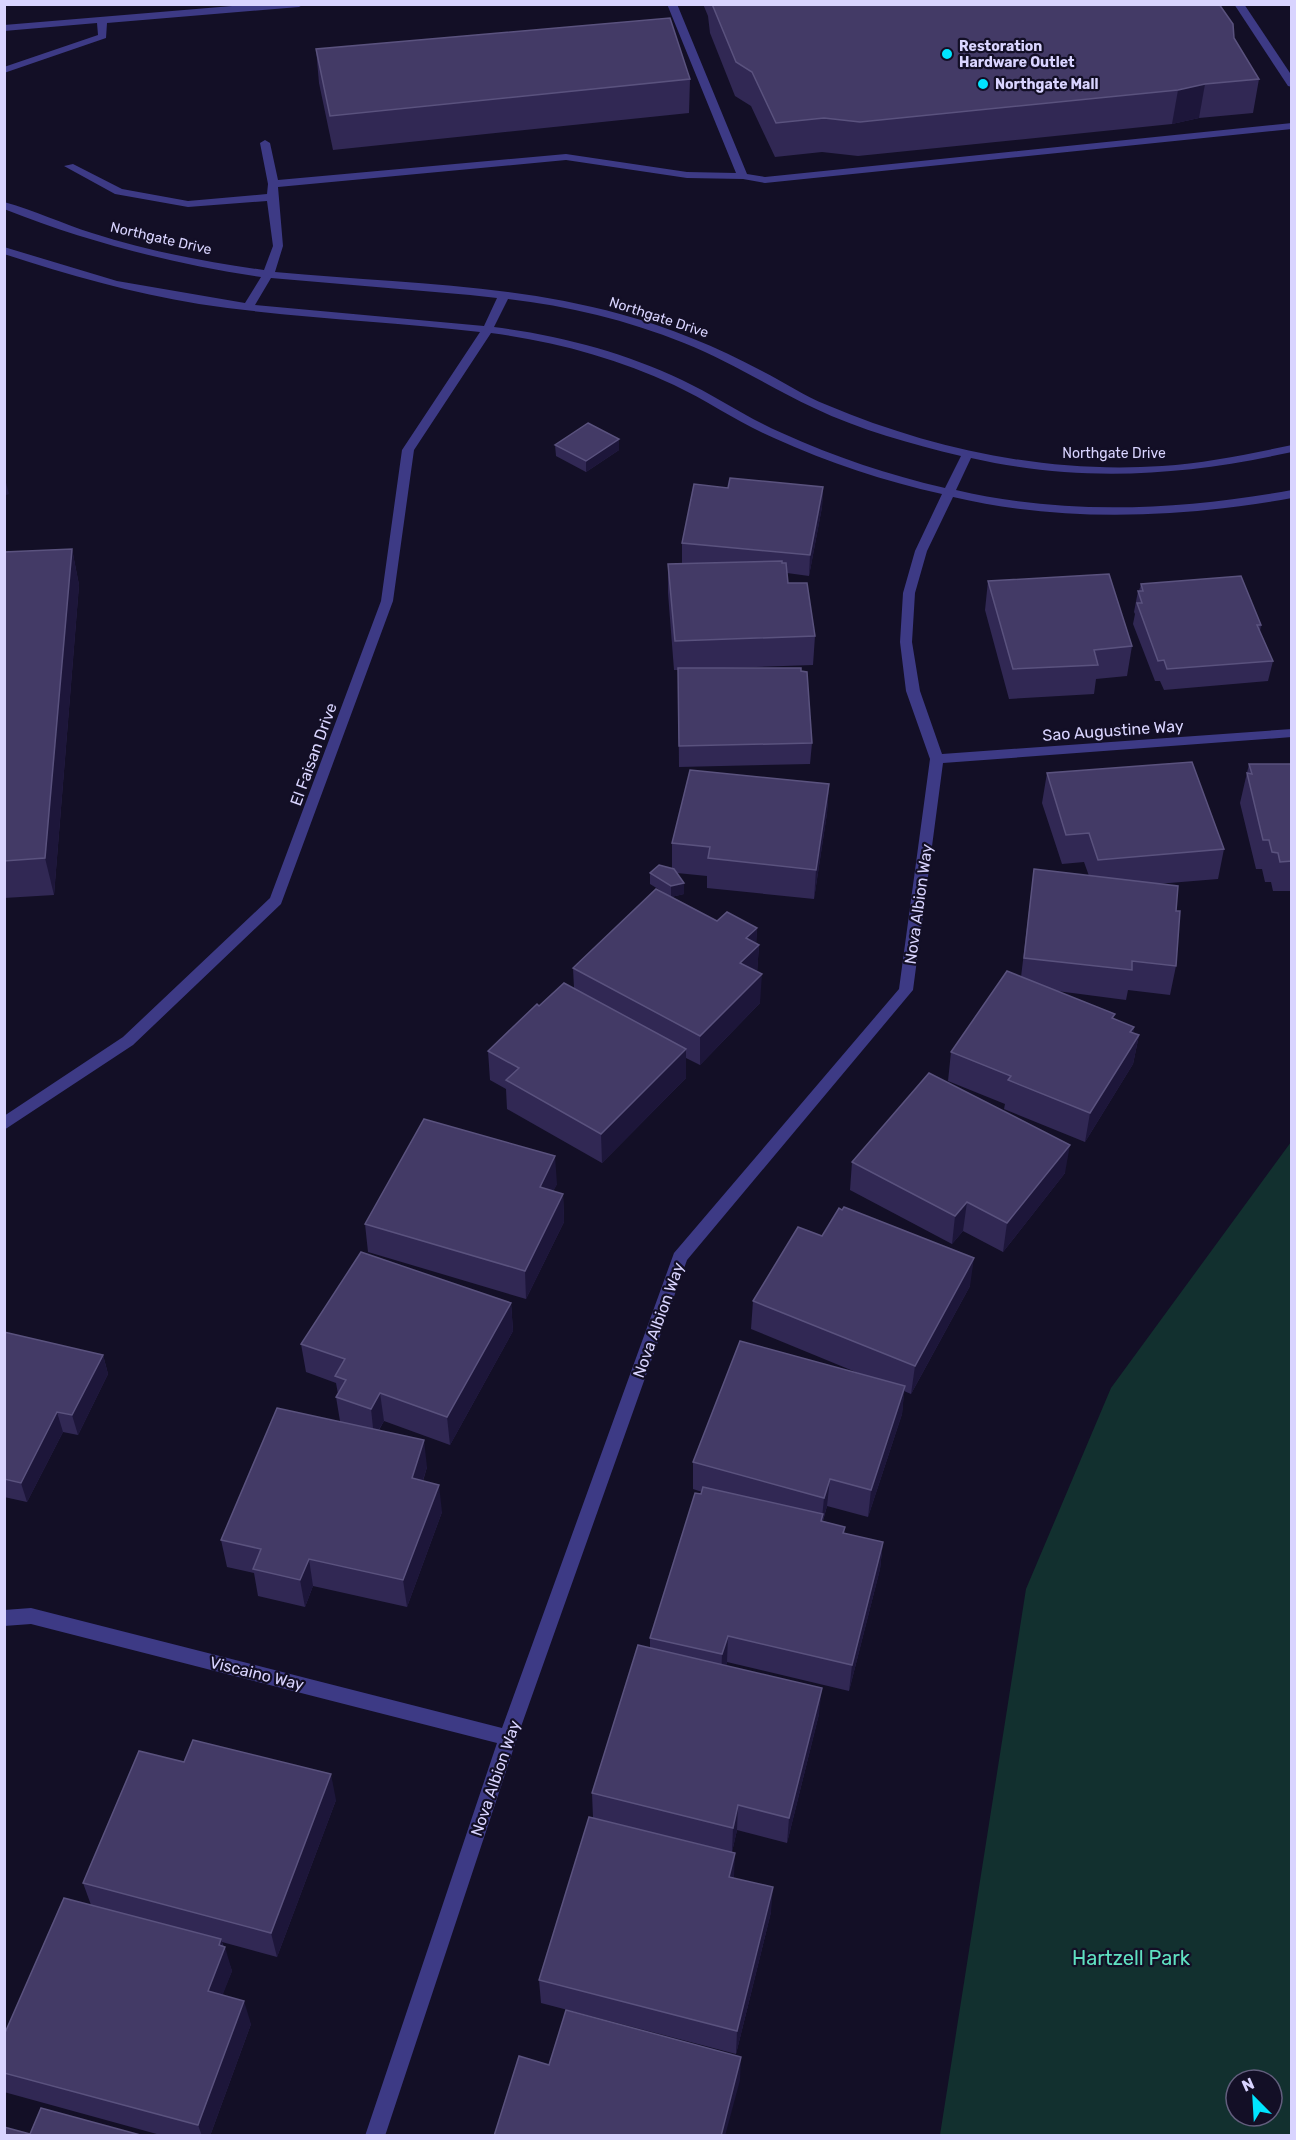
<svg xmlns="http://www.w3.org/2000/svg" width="1296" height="2140" font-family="Rubik,sans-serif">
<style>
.green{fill:#12302f;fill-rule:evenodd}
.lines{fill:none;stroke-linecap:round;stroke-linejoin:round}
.minor{fill:#3d3a85;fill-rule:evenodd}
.wall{fill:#312854}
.shaded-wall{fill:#1d163a}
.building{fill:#433a66;stroke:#5a527e;stroke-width:1.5}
.poi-dot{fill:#00e5ff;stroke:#130f26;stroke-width:2}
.labels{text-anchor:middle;stroke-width:4.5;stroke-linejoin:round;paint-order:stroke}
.far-poi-label{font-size:14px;font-weight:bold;fill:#d9d4ff;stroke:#130f26;text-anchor:start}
.far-street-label{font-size:14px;fill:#d9d4ff;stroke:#130f26}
.street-label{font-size:16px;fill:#d9d4ff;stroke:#130f26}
.near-park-label{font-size:20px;fill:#5fe0c0;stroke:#130f26}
</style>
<rect width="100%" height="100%" fill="#130f26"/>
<path class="green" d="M1291,1142V2135H940L1026,1589L1111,1388ZM1236,2080H1272V2116H1236Z"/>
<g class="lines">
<g class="minor">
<path d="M257,4H304L299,7L107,23L106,38L4,73V67L98,35L97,23L4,31V25Z"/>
<path d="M667,4H677L747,174L765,177L1292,123V129L765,183L743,179L687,178L566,160L278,187L283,246L275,272C390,283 508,283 620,314C669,327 717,347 762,371C784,382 804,396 827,405C931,449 1048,474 1162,466C1205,463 1249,454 1292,445V452C1182,476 1082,483 971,458L956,490C1066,516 1181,510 1292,490V498C1180,518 1064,523 953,497L927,551L915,593L912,642L920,691L942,754L1292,729V737L943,763L913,990L687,1260L517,1738L385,2136H365L497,1743L31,1624L4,1626V1610L31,1608L502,1728L674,1253L899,989L930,759L906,691L900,642L903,593L915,551L942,494C884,481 829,463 774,438C739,423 708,401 674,385C617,358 553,341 491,333L414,450L393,601L281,904L133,1045L4,1130V1116L123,1037L270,898L381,601L402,450L480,332C386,321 292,318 199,304C132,293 69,275 4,254V247L117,281L245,303L261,277C173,264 87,242 4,209V202C34,210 63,224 92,233C148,251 206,262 264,270L273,246L267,201L188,207L115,194L64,166L73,164L122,189L188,201L267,194L268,184L260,143L265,140L270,143L278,180L566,154L687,172L736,173ZM271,278L470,295L497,298L484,326L255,305ZM508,299C568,306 627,320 684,343C729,361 770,387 814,408C860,430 911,444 961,456L945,488C889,475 835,457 782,433C747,418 716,396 682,380C624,352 558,335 494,327Z"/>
<path d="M1234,4H1244L1292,76V87L1288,86Z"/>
</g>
</g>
<g class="wall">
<path d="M703,4H1219L1234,38L1259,79L1253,113L1199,118L1172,124L858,156L822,152L775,157L751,106L735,96L710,33L708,16Z"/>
<path d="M316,49L690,79L689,113L333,150L319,83Z"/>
<path d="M619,439V450L586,472L556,456L555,445Z"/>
<path d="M823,487L822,507L809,576L787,573L788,583L815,636L813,665L725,668L801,671L812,743L810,764L679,767L678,670H674L668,593V564H687L682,563V543L728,488Z"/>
<path d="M72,549L79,585L54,895L4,898V552Z"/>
<path d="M988,581L1132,646L1127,676L1096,679L1094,694L1009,699L985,610Z"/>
<path d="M1141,584L1261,625L1260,631L1273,661L1268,681L1164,690L1160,681H1155L1133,624L1135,614L1134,612L1138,591H1139Z"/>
<path d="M1249,764H1292V891H1273L1271,882H1265L1262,869H1256L1240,803Z"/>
<path d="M1047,773L1224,849L1218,879L1157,884L1176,911V966L1170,995L1128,990L1126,1000L1057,991L1114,1019L1134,1027L1133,1033L1139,1035L1133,1064L1085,1142L1004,1109L1005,1104L948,1081L951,1052L1021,977L1034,869L1089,876L1084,862L1062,864L1042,803Z"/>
<path d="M829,784L827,813L814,899L707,888V876L677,873L684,883V894L671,897L650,884V873L672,868V843Z"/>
<path d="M717,921L757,928L756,944L759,945L757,972L760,1003L700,1065L686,1058V1078L602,1163L507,1109L506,1089L490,1080L488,1051L539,1006L574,988L573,968Z"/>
<path d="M852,1162L1065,1173L1003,1252L963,1231L952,1244L850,1190Z"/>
<path d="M557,1184L553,1191L563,1194L564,1222L526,1299L368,1252L365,1224Z"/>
<path d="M822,1236L970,1286L911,1394L904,1391L902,1414L868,1517L827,1506L823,1521L845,1527L844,1533L883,1542L880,1569L849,1691L727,1662L726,1666L819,1714L787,1843L737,1830L732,1852L734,1878L771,1912L736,2054L541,2003L539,1980L593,1818L592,1793L650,1648V1638L701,1494L702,1492L693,1489V1462L863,1375L751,1329L753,1301Z"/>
<path d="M511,1303L513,1331L450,1445L384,1421L379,1430L427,1467L423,1481L442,1512L407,1607L313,1586L305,1607L258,1596L254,1573L227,1567L221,1540L340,1421L336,1397L338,1394L336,1383L306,1372L301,1344Z"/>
<path d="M4,1332L103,1355L108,1374L78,1435L63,1432L27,1502L4,1497Z"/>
<path d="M336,1800L277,1957L222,1942L232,1971L222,1995L251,2024L210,2136H164L4,2092V2035L91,1905L83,1883Z"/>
</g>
<g class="shaded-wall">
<path d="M1205,84L1199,118L1172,124L1178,90Z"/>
<path d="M619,439V450L586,472V461Z"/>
<path d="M4,475L9,494L4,496Z"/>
<path d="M823,487L822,507L809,576L810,555Z"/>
<path d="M72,549L79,585L54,895L45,858Z"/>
<path d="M829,784L827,813L814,899L816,870Z"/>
<path d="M684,883V894L671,897V886Z"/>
<path d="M757,928L756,948L759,945L757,974L740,963L746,938Z"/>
<path d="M762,974L760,1003L700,1065V1036Z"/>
<path d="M1134,1027L1129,1051L1139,1035L1133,1064L1085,1142L1090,1113Z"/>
<path d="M686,1049V1078L602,1163L601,1134Z"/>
<path d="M1070,1145L1065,1173L1003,1252L1007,1223Z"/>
<path d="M555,1156L557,1184L541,1216L540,1187Z"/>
<path d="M563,1194L564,1222L526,1299L525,1271Z"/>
<path d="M967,1202L963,1231L952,1244L955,1216Z"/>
<path d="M974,1258L970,1286L911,1394L915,1366Z"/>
<path d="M511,1303L513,1331L450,1445L447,1417Z"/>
<path d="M103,1355L108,1374L78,1435L72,1415Z"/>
<path d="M905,1386L902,1414L868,1517L871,1490Z"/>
<path d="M380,1393L384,1421L374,1437L371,1409Z"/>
<path d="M57,1412L63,1432L27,1502L21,1483Z"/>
<path d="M424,1440L427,1467L415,1505L412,1478Z"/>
<path d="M830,1479L827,1506L822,1522L819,1548L824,1498Z"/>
<path d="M439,1485L442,1512L407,1607L403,1580Z"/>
<path d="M883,1542L880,1569L849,1691L852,1665Z"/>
<path d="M309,1559L313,1586L305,1607L300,1580Z"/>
<path d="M728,1636L727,1662L721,1681L722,1654Z"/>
<path d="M822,1688L819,1714L787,1843L789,1818Z"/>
<path d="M331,1774L336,1800L277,1957L271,1933Z"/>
<path d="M738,1805L737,1830L732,1852L733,1828Z"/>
<path d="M735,1853L734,1877L728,1901L729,1877Z"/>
<path d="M773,1887L771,1912L736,2054L737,2031Z"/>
<path d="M221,1939L224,1950L225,1947L232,1971L215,2015L208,1991Z"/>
<path d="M244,2001L251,2024L210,2136H202L198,2125Z"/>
<path d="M741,2057L740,2080L725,2136H721Z"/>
</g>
<g class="building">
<path d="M712,4H1219L1233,24L1234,38L1259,79L1205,84L1178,90L860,122L824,118L776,123L752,72L736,62Z"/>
<path d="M670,18L690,79L330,116L316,49Z"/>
<path d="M588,423L619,439L586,461L555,445Z"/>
<path d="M730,478L823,487L810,555L682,543L694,484L728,488Z"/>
<path d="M72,549L45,858L4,861V552Z"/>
<path d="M782,561V563H786L788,583H807L815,636L675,641L668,564Z"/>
<path d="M1109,574L1132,646L1094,650L1098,665L1013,669L988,581Z"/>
<path d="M1241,576L1261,625H1257L1273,661L1167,669L1164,660L1158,661L1137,603H1142L1138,591H1143L1141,584Z"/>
<path d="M678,668H801V671L807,672L812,743L679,746Z"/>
<path d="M1192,762L1224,849L1098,860L1089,833L1066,835L1047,773Z"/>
<path d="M1249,764H1292V861L1280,862L1278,853L1272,852L1269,840H1263L1247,773L1252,774Z"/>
<path d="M690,770L829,784L816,870L708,858L710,847L672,843Z"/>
<path d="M659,865L674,869L684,883L671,886L650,873Z"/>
<path d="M1034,869L1178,886L1176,911H1180L1176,966L1132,961V970L1024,958Z"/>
<path d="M656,889L717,921L727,912L757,928L746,938L759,945L740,963L762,974L700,1036L573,968Z"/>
<path d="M1007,971L1115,1014L1112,1018L1134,1027L1130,1032L1139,1035L1090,1113L1008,1080L1011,1076L951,1052Z"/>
<path d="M564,983L686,1049L601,1134L506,1080L519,1068L488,1051L537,1004L539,1006Z"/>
<path d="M929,1073L1070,1145L1007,1223L967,1202L955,1216L852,1162Z"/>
<path d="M424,1119L555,1156L540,1187L563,1194L525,1271L365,1224Z"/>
<path d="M844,1207L974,1258L915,1366L753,1301L798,1227L822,1236L839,1208L842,1210Z"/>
<path d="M361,1252L511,1303L447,1417L380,1393L371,1409L336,1397L346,1380L335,1376L345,1359L301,1344Z"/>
<path d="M4,1332L103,1355L72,1415L57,1412L21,1483L4,1479Z"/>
<path d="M740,1341L905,1386L871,1490L830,1479L824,1498L693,1462Z"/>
<path d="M277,1408L424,1440L412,1478L439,1485L403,1580L309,1559L300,1580L253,1569L261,1549L221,1540Z"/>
<path d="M703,1487L823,1514L821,1521L845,1527L843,1533L883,1542L852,1665L728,1636L722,1654L650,1638L695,1493L701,1494Z"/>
<path d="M638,1645L822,1688L789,1818L738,1805L733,1828L592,1793Z"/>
<path d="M193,1740L331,1774L271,1933L83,1883L139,1751L184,1762Z"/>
<path d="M589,1817L735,1853L729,1877L773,1887L737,2031L539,1980Z"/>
<path d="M64,1898L221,1939L219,1945L225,1947L208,1991L244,2001L198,2125L4,2073V2035Z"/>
<path d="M566,2010L741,2057L721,2136H494L519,2056L549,2065Z"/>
<path d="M41,2108L144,2136H4V2127L30,2134Z"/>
</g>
<g class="poi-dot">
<circle cx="947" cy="54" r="6"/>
<circle cx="983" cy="84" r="6"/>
</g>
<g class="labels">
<g class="far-poi-label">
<text x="959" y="51">Restoration<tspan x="959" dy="16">Hardware Outlet</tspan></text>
<text x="995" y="89">Northgate Mall</text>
</g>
<g class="far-street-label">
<text transform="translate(161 238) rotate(13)" y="5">Northgate Drive</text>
<text transform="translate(659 317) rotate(18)" y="5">Northgate Drive</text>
<text x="1114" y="458">Northgate Drive</text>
</g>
<g class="street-label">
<text transform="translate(1113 730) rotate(-4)" y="6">Sao Augustine Way</text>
<text transform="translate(313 754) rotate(-70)" y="6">El Faisan Drive</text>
<text transform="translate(918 904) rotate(-82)" y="6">Nova Albion Way</text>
<text transform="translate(658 1320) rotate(-70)" y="6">Nova Albion Way</text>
<text transform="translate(257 1673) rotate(14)" y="6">Viscaino Way</text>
<text transform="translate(495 1778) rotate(-71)" y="6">Nova Albion Way</text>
</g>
<g class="near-park-label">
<text x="1131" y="1965">Hartzell Park</text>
</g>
</g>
<rect width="1296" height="2140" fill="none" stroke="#d9d4ff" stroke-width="12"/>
<g transform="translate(1254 2098) rotate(336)"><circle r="28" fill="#130f26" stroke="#625e7d" stroke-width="1.5"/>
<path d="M0-4.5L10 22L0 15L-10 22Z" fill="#00e5ff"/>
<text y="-9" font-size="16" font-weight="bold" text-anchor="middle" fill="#d9d4ff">N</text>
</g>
</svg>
